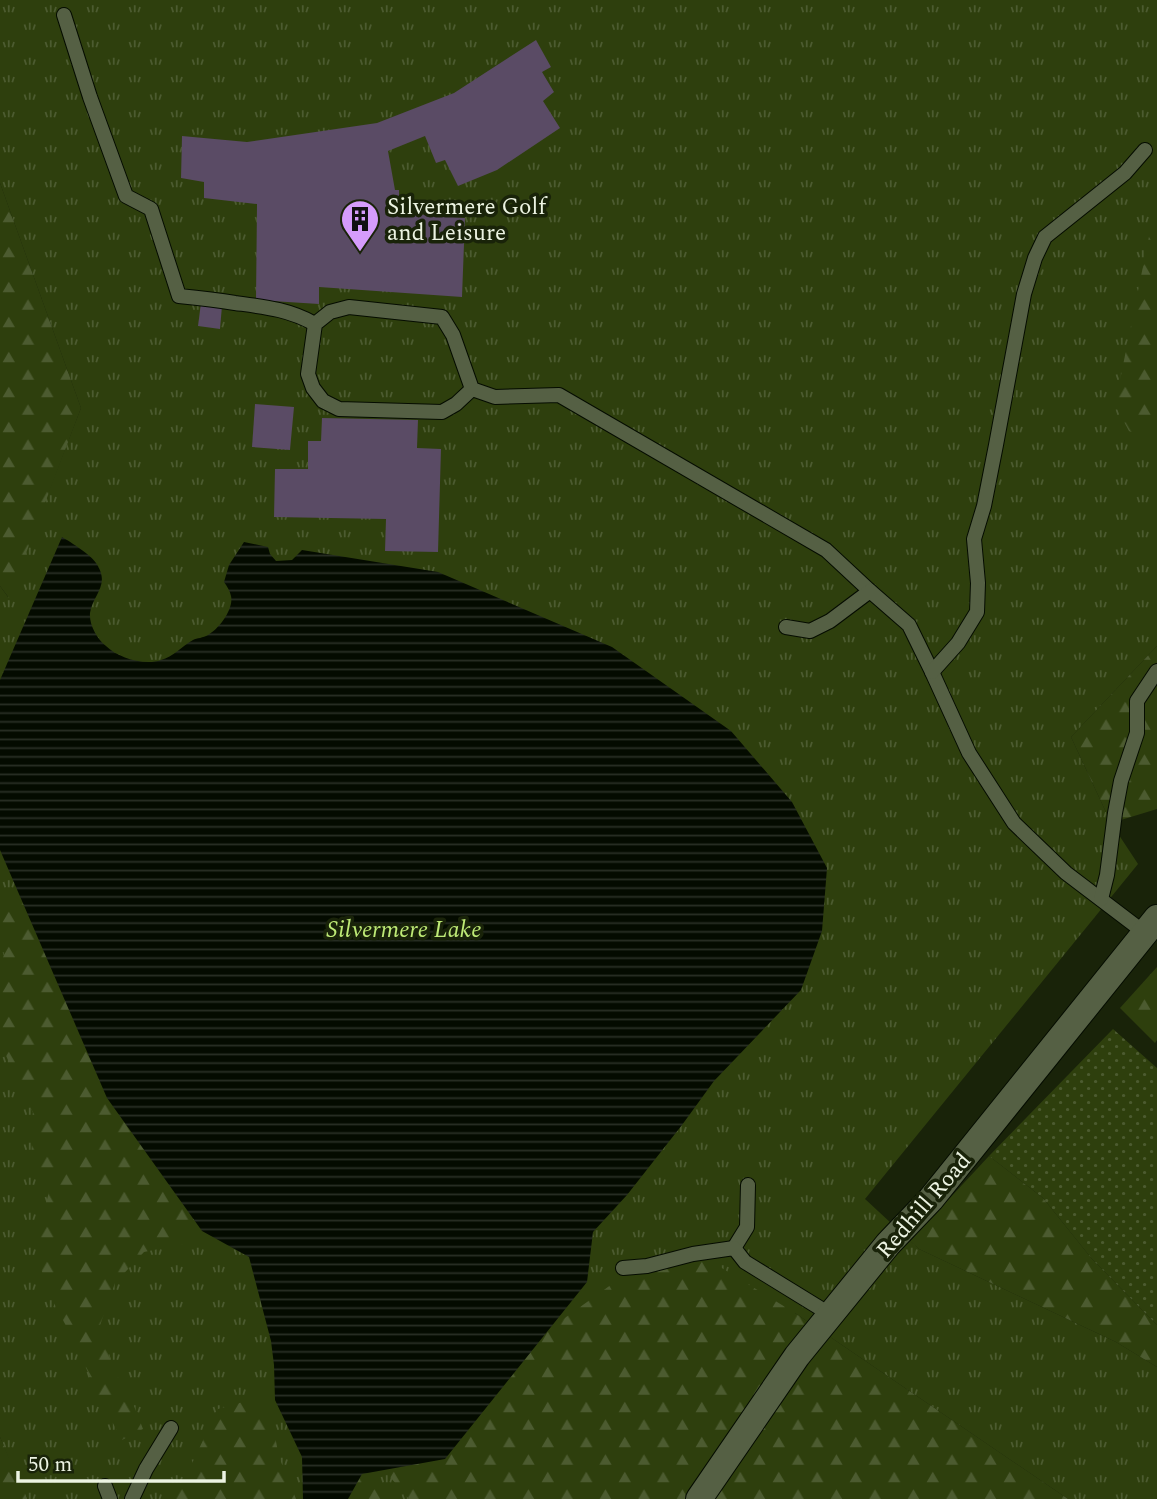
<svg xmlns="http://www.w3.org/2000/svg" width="1157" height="1499" font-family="Spectral,serif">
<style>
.grass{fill:url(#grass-tufts)}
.forest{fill:url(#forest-firs)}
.park{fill:url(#park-dots)}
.water{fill:url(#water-rules)}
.building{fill:#5a4b65}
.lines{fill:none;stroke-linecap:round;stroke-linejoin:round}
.service-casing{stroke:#050c00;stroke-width:16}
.minor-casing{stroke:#050c00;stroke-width:28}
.service{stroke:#556044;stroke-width:14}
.minor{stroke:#556044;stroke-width:26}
.labels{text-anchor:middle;stroke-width:7;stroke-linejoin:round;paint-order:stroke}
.poi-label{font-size:23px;fill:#ecf3e2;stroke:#192309;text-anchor:start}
.street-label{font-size:23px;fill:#ecf3e2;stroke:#192309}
.water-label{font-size:24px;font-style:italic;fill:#beea76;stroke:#192309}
</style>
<defs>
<pattern id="grass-tufts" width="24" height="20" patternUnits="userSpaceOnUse" patternTransform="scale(1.75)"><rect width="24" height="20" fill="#2e3f0d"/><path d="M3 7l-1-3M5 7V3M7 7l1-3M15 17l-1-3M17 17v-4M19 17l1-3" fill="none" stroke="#4c5b30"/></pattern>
<pattern id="forest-firs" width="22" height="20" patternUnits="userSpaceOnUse" patternTransform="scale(1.75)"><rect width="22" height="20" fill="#2e3f0d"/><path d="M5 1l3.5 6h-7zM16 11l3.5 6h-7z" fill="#4c5b30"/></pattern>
<pattern id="park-dots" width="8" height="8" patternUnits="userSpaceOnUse" patternTransform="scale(1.75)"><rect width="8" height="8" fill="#2e3f0d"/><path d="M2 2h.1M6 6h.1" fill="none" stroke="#4c5b30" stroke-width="1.8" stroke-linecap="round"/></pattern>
<pattern id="water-rules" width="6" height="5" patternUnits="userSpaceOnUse" patternTransform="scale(1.75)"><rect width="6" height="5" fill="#040b00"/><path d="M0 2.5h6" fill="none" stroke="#292f25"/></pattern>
</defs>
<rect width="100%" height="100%" fill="#192309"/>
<path class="grass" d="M0,0H1157V646L1071,737L1111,823L1138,864L865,1199L919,1249L1116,1342L1157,1367V1499H1068L795,1313L413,1499H25L0,1437V586L8,597L81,408L0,183Z"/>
<g class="forest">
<path d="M0,183L81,408L9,598L0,586Z"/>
<path d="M1157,197V436L1150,441L1129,431L1115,405Z"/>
<path d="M1157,646V809L1111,823L1071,737Z"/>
<path d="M31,881L196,1202L188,1243L144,1252L115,1283L99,1328L115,1372L132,1401L143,1429L122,1440L100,1399L73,1339L47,1290L35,1246L50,1188L31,1157L34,1115L0,1043V964L4,955L0,930V904Z"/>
<path d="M1157,967V1040L1155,1043L1120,1008Z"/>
<path d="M989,1156L1043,1198L1092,1259L1157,1325V1367L1116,1342L919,1249L910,1241Z"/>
<path d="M704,1257L795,1313L1068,1499H409L378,1463L505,1384L548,1330L647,1259Z"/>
<path d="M267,1395L279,1457L296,1499H175L218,1409Z"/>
<path d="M0,1437L27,1499H0Z"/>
<path d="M368,1467L396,1499H339Z"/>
</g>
<path class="park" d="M1113,1029L1157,1068V1325L1092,1259L1043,1198L989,1156Z"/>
<path class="water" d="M62,537C72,543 90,554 96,563C111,585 93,594 90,613C89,625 97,639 106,646C118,658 145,666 161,660C173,657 182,646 193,640C197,638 203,638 208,635C219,629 234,609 231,596C230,591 227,586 224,582L229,565L244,542L268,547L270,554L276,561L292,560L302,550L438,572L612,647L731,731L792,802L827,868L822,931L801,990L714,1081L682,1125L627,1195L593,1232L587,1282L445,1459L362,1474L348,1499H303L302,1457L275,1400L274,1365L271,1341L249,1257L202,1231L107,1098L0,850V680Z"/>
<g class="building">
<path d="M536,40L551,67L542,72L554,92L543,101L560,128L497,170L458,186L445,160L436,163L425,136L388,151L395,190H399V202L413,200L416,214L465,218L462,297L319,287V304L256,300L257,204L204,198V182L181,178L182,136L247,142L377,123L454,93Z"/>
<path d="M201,303L222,306L220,329L198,326Z"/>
<path d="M255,404L294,407L290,450L252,447Z"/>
<path d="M322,418L418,420L417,448L441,449L438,552L385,551L386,519L274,517L275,469H308V441H321Z"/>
</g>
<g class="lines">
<defs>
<g id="service">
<path d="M64,15L90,97L126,196L151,209L179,296C198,298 216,300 235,303C265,307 288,309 315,324"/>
<path d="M472,389L453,335L442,317L349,307L330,312L315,324L308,374L313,388L323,401L339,409L442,412L456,404L472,389L495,397L559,395L826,550L870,591"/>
<path d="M786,627L810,631L830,621L870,591L909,625L932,672L969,753L1014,823L1066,873L1145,933"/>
<path d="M932,672L958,643L977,612L978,583L974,539L984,506L996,445L1024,294L1035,258L1045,237L1125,173L1145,150"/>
<path d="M1101,899L1107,875L1115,813L1121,781L1137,733V701L1157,671"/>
<path d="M734,1248L747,1227L748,1185"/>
<path d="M623,1268L647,1266L693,1254L734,1248L745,1262L823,1310"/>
<path d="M105,1486L110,1499"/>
<path d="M132,1499L146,1469L171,1428"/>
</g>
<path id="minor" d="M699,1499L797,1356L888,1244L931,1199L1157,918"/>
</defs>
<use href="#service" class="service-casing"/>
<use href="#minor" class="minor-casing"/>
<use href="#service" class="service"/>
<use href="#minor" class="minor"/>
</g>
<defs>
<symbol id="building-pin" viewBox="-11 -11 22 30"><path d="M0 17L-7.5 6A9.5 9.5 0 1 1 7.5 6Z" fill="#d59cfb" stroke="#192309"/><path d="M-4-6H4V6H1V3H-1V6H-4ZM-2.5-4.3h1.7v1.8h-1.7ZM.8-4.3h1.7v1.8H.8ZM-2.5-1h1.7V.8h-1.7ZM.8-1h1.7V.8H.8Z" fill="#111"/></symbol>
</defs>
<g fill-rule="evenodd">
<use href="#building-pin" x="338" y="197" width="44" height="60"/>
</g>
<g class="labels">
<g class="poi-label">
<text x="387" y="214">Silvermere Golf<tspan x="387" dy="26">and Leisure</tspan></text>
</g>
<g class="street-label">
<text transform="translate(923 1205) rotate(-49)" y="8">Redhill Road</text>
</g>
<g class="water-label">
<text x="404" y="937">Silvermere Lake</text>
</g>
</g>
<path d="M18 1471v10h206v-10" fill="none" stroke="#ecf3e2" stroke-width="3.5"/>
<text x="28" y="1471" font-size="21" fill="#ecf3e2" stroke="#192309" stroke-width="5" paint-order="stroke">50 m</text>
</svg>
